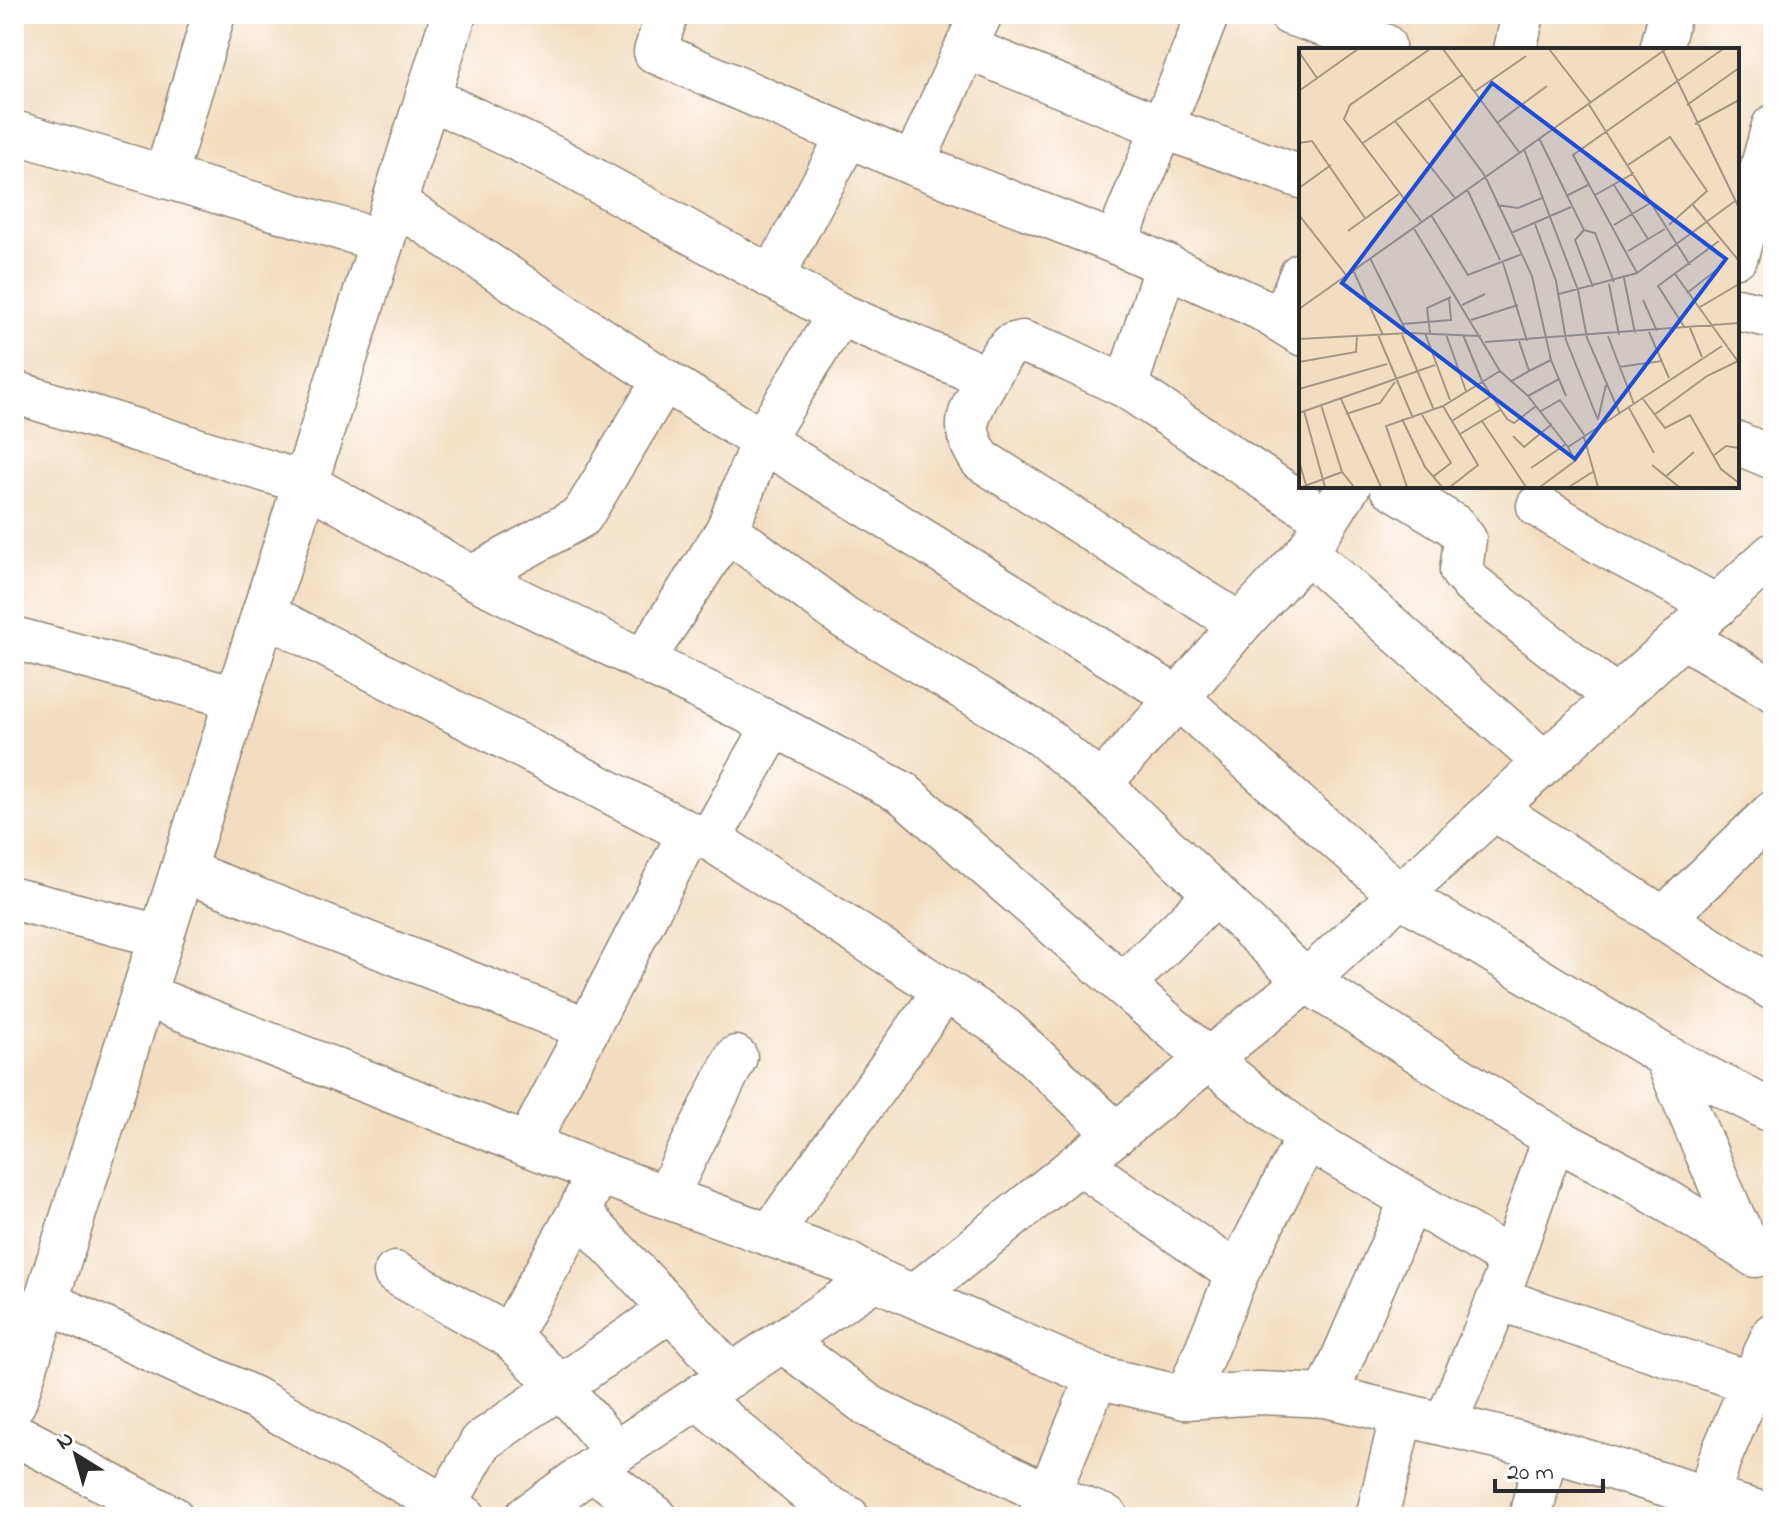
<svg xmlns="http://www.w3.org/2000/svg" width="1787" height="1531" font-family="'Indie Flower',sans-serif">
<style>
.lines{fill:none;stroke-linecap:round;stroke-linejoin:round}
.minor-casing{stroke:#8f8476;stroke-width:45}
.tertiary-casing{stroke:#8f8476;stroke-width:47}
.minor{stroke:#fff;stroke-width:42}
.tertiary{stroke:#fff;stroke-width:44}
.inset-road{fill:none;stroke:#a39684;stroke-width:2}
.view{fill:#1d4ed8;fill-opacity:0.15;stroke:#1d4ed8;stroke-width:4}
.inset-edge{fill:none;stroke:#2b2b2b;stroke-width:4}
</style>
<rect width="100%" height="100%" fill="#fff"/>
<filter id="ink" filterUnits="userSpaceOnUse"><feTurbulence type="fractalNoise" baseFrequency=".0125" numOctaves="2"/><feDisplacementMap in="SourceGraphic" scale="16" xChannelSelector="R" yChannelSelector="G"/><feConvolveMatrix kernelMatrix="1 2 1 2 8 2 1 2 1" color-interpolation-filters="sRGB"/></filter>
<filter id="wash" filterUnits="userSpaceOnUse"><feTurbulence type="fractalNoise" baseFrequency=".006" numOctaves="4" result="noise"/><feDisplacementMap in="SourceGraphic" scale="32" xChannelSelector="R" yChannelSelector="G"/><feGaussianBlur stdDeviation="1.8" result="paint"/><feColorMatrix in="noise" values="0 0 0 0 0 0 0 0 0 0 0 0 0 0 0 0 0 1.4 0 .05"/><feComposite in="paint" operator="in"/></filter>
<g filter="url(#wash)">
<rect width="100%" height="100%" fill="#f3ddc0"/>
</g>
<g filter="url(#ink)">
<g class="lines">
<defs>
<g id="minor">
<path d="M667,14L655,52L913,164L1116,243L1261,309L1301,334"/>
<path d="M1290,14L1384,45L1383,50"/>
<path d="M966,48L1162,127L1301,177"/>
<path d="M1515,50L1523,14"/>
<path d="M1661,50L1670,14"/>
<path d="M428,97L551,156L839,314L988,378C970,411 957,425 981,460L1240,624"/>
<path d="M14,132L382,241"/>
<path d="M913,164L981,14"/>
<path d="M165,177L214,14"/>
<path d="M394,202L664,380L1178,698L1400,895L1665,1056L1773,1112"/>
<path d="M1116,243L1208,14"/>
<path d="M1737,256L1773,126"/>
<path d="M772,278L848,136"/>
<path d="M1737,309L1773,317"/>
<path d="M1281,322L1301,274"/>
<path d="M988,378L1002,354L1011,345L1022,342L1054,353L1126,387L1327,520"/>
<path d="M1126,387L1166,265"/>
<path d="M14,392L305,483L472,577L774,725L903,793L1208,1059L1307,1138L1512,1260"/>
<path d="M1737,443L1773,458"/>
<path d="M1390,486L1455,526L1465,539L1461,571L1472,584L1617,698"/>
<path d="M1538,506L1607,547L1717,606"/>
<path d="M727,530L845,618L1040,734L1100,784L1306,981L1554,1138L1632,1179L1754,1255"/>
<path d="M1307,552L1545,763"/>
<path d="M472,577L582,516L664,380"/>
<path d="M263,613L689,833"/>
<path d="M1683,637L1773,690"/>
<path d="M14,638L236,698"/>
<path d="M643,661L727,530L762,441L839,314"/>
<path d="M1100,784L1178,698L1240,624L1307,552L1349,486"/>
<path d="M1494,809L1773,989"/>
<path d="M710,839L1005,1029L1116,1133"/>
<path d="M182,870L588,1029L689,833L710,839L774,725"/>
<path d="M14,899L161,936"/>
<path d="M1663,919L1773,812"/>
<path d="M1123,985L1215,894"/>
<path d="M142,994L597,1172L847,1263L875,1279L1097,1377L1186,1398L1259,1393L1326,1396L1547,1449L1709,1498L1719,1461L1773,1334"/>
<path d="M1665,1056L1734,1218L1755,1256"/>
<path d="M527,1145L588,1029"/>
<path d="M1079,1163L1237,1274L1186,1398"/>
<path d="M590,1189L579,1212L509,1336L561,1387L616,1452"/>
<path d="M666,1197L736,1057"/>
<path d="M770,1235L945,990"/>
<path d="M395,1273L509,1336"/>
<path d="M1237,1274L1307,1138"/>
<path d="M1503,1284L1554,1138"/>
<path d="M915,1295L1306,981L1773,554"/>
<path d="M45,1301L254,1398L465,1517"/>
<path d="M671,1309L731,1376"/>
<path d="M782,1341L869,1406L1048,1495L1107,1517"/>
<path d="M1326,1396L1411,1200"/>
<path d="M698,1398L820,1502L848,1517"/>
<path d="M1445,1424L1498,1299L1752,1383"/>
<path d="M14,1434L172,1517"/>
<path d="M592,1469L656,1517"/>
<path d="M1709,1498L1773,1516"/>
<path d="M445,1506L481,1442L671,1309L579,1212"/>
<path d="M526,1517L616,1452L875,1279"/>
<path d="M1039,1517L1097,1377"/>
<path d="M1377,1517L1402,1414"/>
<path d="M1530,1517L1547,1449"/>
</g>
<path id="tertiary" d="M14,1402L454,14"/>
</defs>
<use href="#minor" class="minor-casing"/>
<use href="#tertiary" class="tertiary-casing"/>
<use href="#minor" class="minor"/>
<use href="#tertiary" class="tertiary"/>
</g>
</g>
<g transform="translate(1299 48)">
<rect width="440" height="440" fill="#f3ddc0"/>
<path class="inset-road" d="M144,1L220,104M250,1L291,54M364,3L440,160M0,4L18,30M0,43L59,1M175,44L227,8M129,50L186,128L233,228L252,312L267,348M289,55L391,217M388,57L440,20M96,73L156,150M198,75L248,38M396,76L440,52M240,90L285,182L276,192L294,239M0,95L13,93L66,170M64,95L163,27M225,101L279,242L288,290L321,366M329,117L371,89L408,143L370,177M315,137L349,191M0,140L32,117M168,141L201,212M296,147L335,125M267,148L291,136M198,157L219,160L243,150M394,157L440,213M0,167L47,227M132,167L169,227L223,206M122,173L45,71L51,57L131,1M236,176L257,233L267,292L299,372M315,177L353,154M114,179L201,323L229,348L269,399L423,298M285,182L296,185L315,234M49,183L100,146M212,185L272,159M329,203L366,181M71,210L108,285M204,215L228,293M54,222L84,287M338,225L274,107L424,1M376,226L440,315M325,230L336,285M310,236L320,287M388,245L420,220M260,246L338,225L436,153M344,252L358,283M163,257L186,246M401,259L440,236M0,261L367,1M172,272L219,257M103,276L152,272L150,250M386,280L359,238L420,193M391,280L403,309M350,284L370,330M126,285L151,352M131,285L128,260L152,249M147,286L167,343M79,287L114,370M103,287L135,362M164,287L183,333L208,371L215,375L237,358M309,288L335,356M0,291L110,285L182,288M186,294L440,275M0,314L57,304L58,288M320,319L363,313M230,323L252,312M211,334L230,323L220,293M0,341L88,316M229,348L260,331M42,351L82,439M344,351L366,380L391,367L422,421L440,435M22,357L43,424M144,358L179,417L151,439M330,360L355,405M5,363L26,439M242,363L261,352L286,388M0,365L136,317M47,366L81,355L96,334M123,367L152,415L135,428M355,367L408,328L439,313M103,371L126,419L143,439M299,371L307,337M153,373L192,348M183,373L227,439M161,386L201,362M214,388L225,399L253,376M285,389L299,439M414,408L427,398L440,400M0,413L7,437M353,417L380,439M232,420L267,396M366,429L395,404M3,439L43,424L55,439M108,439L87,378L144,358L201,323M241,439L276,413L269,399M270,439L295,423"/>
<path class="view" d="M193,35L427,211L276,411L43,235Z"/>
<rect width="440" height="440" class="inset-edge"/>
</g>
<rect width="1787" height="1531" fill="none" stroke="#fff" stroke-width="48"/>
<g transform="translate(76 1455) rotate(323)" stroke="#ffffff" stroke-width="6" paint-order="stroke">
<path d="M0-6L14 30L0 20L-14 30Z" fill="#2b2b2b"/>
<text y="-12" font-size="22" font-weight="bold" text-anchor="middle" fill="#2b2b2b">N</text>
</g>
<path d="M1495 1479v12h108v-12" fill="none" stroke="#2b2b2b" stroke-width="4"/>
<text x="1507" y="1479" font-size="24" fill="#2b2b2b" stroke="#ffffff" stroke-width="6" paint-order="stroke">20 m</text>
</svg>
